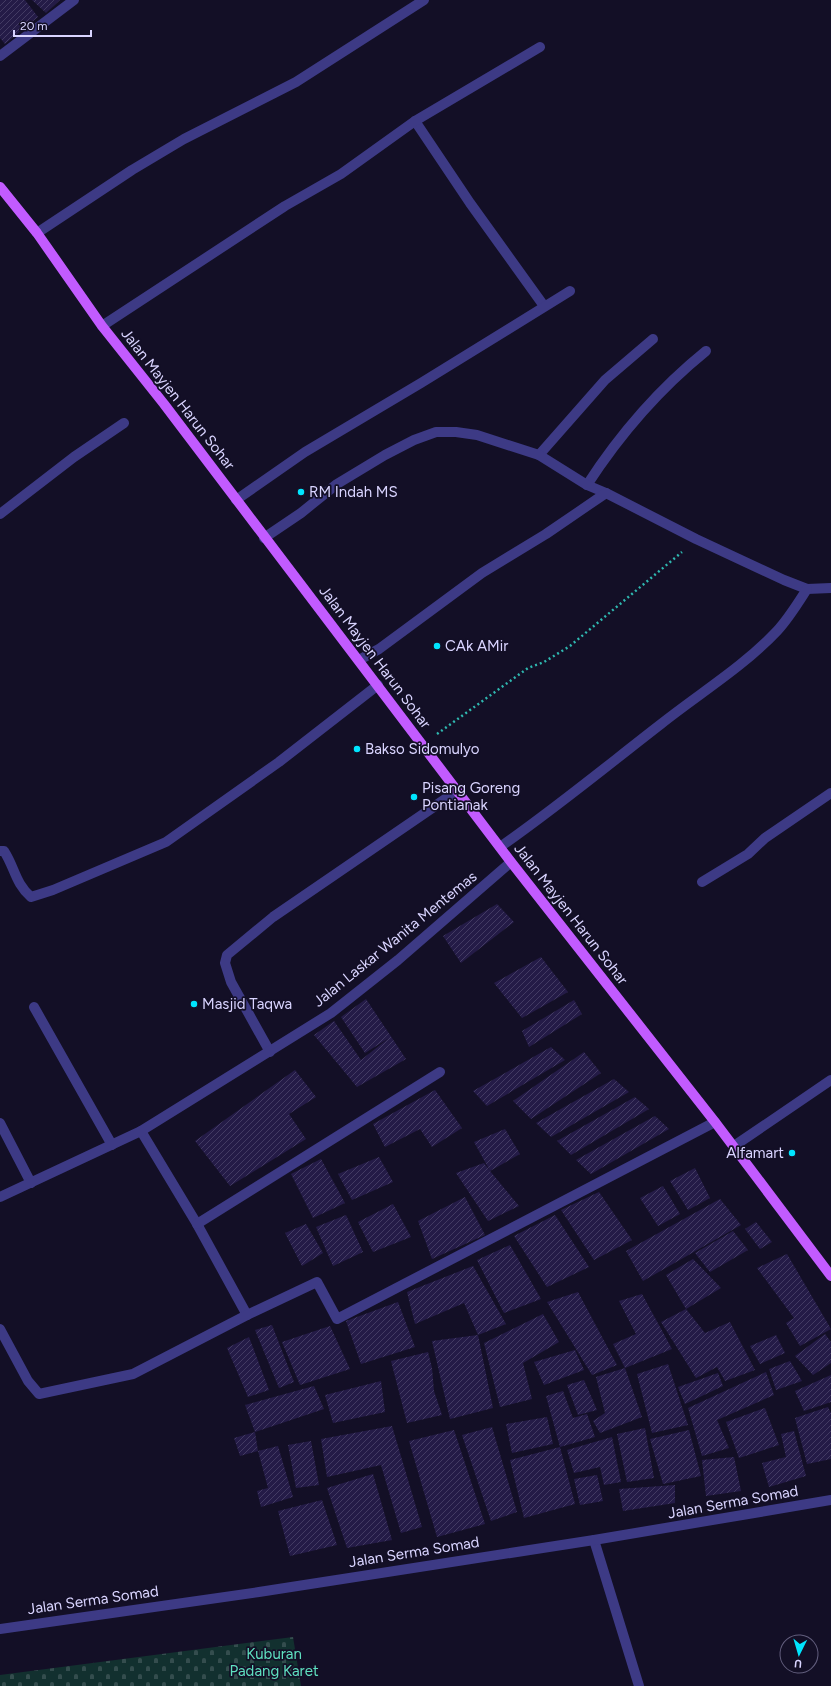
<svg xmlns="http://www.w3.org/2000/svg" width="831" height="1686" font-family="Figtree,sans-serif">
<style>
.cemetery{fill:url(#cemetery-stones)}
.building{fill:url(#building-hatch)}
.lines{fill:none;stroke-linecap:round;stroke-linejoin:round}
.path{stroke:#2fb8b0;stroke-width:2.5;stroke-dasharray:2 3;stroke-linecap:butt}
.minor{stroke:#3d3a85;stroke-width:10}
.primary{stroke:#c25bff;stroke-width:10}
.poi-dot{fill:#00e5ff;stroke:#130f26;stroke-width:1.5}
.labels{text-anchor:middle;stroke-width:3.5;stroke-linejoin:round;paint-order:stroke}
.street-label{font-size:15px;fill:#d9d4ff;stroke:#130f26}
.poi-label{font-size:15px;fill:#d9d4ff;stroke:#130f26;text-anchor:start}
.park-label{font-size:15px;fill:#5fe0c0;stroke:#130f26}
</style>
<defs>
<pattern id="cemetery-stones" width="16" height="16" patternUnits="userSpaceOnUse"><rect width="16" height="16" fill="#12302f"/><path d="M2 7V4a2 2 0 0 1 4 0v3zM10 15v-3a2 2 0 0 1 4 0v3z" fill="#344d4e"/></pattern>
<pattern id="building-hatch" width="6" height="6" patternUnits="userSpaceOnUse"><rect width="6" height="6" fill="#241b47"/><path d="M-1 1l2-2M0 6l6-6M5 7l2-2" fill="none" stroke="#433b63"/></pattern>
</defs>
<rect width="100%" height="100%" fill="#130f26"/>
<path class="cemetery" d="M293,1637L301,1686H0V1675Z"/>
<g class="building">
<path d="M0,0H25L38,17L5,44L0,38Z"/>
<path d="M32,0H60L46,13Z"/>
<path d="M497,904L514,922L461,963L443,936Z"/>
<path d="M541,957L568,992L522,1018L494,983Z"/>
<path d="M366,999L406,1059L357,1087L314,1035L334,1021L361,1060L389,1038L365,1053L341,1017Z"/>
<path d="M574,1000L582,1014L529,1047L522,1031Z"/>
<path d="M551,1047L565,1060L487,1106L473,1091Z"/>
<path d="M584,1052L601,1073L531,1119L513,1101Z"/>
<path d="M295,1070L316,1097L289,1114L306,1139L230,1186L195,1141Z"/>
<path d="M614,1079L629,1092L551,1137L536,1123Z"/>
<path d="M435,1090L462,1128L432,1147L420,1129L385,1147L373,1124Z"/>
<path d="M635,1097L649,1109L571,1155L557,1141Z"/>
<path d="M655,1116L669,1129L591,1174L576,1160Z"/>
<path d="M505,1129L520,1154L490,1171L519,1206L488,1221L456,1173L484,1163L490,1171L474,1142Z"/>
<path d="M379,1157L393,1182L352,1200L338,1174Z"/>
<path d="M321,1159L345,1203L313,1218L291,1174Z"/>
<path d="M695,1168L710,1198L688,1210L670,1181Z"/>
<path d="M663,1186L680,1214L658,1226L640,1198Z"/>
<path d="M599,1192L632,1240L594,1260L561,1210Z"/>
<path d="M465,1197L485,1235L432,1259L418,1221Z"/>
<path d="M720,1199L741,1225L643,1281L626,1251Z"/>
<path d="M393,1204L411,1237L373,1252L358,1222Z"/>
<path d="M346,1215L363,1252L333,1266L316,1227Z"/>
<path d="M555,1215L589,1267L547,1287L514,1236Z"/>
<path d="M756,1222L772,1242L760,1249L745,1229Z"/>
<path d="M306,1224L323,1253L302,1266L285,1233Z"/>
<path d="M733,1231L748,1250L710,1272L695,1253Z"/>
<path d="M510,1245L541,1299L504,1313L477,1260Z"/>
<path d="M787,1254L831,1329L800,1346L786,1323L794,1318L757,1268Z"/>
<path d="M693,1259L721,1288L686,1309L666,1275Z"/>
<path d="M473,1266L506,1324L478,1335L464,1303L415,1324L407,1292Z"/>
<path d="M578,1292L617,1365L592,1375L547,1302Z"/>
<path d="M642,1294L672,1349L625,1368L613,1344L636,1334L619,1301Z"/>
<path d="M398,1302L415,1347L361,1364L346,1321Z"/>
<path d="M686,1309L705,1333L730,1322L755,1370L725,1381L717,1367L696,1378L661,1322Z"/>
<path d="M543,1314L559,1342L523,1363L532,1399L500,1407L484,1343Z"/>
<path d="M272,1325L294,1382L279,1388L255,1330Z"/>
<path d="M330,1326L350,1369L300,1385L282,1342Z"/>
<path d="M825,1334L831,1342V1363L813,1375L795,1356Z"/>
<path d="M478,1335L493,1408L450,1419L432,1341Z"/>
<path d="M776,1335L785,1353L760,1364L750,1346Z"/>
<path d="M249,1337L269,1390L248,1397L227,1348Z"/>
<path d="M575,1350L584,1370L544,1385L534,1362Z"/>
<path d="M428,1352L432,1368L434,1391L442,1415L407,1423L391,1361Z"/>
<path d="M790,1361L802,1381L776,1390L769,1369Z"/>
<path d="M668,1364L688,1425L652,1433L637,1374Z"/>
<path d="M625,1368L642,1417L600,1433L593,1421L605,1413L596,1377Z"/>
<path d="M766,1372L774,1395L717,1420L729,1448L702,1456L688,1408Z"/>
<path d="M718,1373L723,1386L685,1404L678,1387Z"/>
<path d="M831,1375V1402L804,1411L795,1391Z"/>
<path d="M584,1380L597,1410L578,1415L567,1385Z"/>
<path d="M381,1381L385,1412L333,1423L325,1395Z"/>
<path d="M314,1386L324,1409L255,1432L245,1405Z"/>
<path d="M563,1391L573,1418L587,1414L595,1437L560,1447L546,1396Z"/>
<path d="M828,1407L831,1413V1459L807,1464L795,1418Z"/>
<path d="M765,1408L779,1445L739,1458L726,1422Z"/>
<path d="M547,1417L553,1444L512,1453L506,1424Z"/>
<path d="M392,1426L422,1527L401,1533L381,1465L327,1477L321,1439Z"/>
<path d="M492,1427L517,1512L491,1521L462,1435Z"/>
<path d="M645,1428L654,1478L627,1482L617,1434Z"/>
<path d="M454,1430L485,1524L437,1537L409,1441Z"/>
<path d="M689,1430L701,1476L663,1484L650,1439Z"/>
<path d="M794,1431L806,1476L769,1487L762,1463L786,1457L781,1434Z"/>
<path d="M255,1432L258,1451L240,1456L234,1438Z"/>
<path d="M612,1437L621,1482L604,1485L600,1467L574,1473L567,1450Z"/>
<path d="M311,1441L319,1485L296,1488L288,1445Z"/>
<path d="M278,1446L293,1497L261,1507L257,1491L268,1488L258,1451Z"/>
<path d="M560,1447L575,1504L524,1518L510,1460Z"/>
<path d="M734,1457L741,1491L706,1496L702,1460Z"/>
<path d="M373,1474L392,1540L347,1548L327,1488Z"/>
<path d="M597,1475L603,1501L580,1505L574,1479Z"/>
<path d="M675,1485V1503L623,1511L619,1489Z"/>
<path d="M322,1500L337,1545L290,1556L278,1511Z"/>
</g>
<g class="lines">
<path class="path" d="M437,734L528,668L544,662L570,646L682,552"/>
<g class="minor">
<path d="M0,56L74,0"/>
<path d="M415,121L470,203L544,306"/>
<path d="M37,233L132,170L184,139L296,82L424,0"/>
<path d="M102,326L285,206L341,174L415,121L540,47"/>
<path d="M539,455L605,380L653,339"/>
<path d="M587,485C620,434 659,389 706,351"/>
<path d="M236,500L305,452L421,383L570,291"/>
<path d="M0,514L74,457L124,423"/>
<path d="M264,538L301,513L337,484L385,455L414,440L436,432H456L477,435L539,455L587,485L606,493L696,539L784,580L807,589L831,588"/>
<path d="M359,660L379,649L482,573L546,534L606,493"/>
<path d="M500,847C556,808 608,765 661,724C700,693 743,667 777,631C789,618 798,603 807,589"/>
<path d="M0,851H4C15,868 15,883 31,897L53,890L166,842L279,762L378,685"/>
<path d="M702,882L748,854L765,838L831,793"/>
<path d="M34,1007L112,1145"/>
<path d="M270,1052L231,982L225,963L227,955L273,917L457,791"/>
<path d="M0,1123L31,1183"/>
<path d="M141,1131L197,1224L247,1315"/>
<path d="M734,1146L831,1080"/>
<path d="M0,1197L141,1131L331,1013L398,960L511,862"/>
<path d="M197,1224L440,1072"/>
<path d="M0,1329L28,1381L39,1394L133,1374L247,1315L317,1282L337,1319L715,1122"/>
<path d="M594,1540L639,1686"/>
<path d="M0,1629L259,1592L594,1540L831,1500"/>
</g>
<path class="primary" d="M0,187L37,233L102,326L164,404L511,862L715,1122L831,1276"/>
</g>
<g class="poi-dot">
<circle cx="301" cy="492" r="4"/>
<circle cx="437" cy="646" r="4"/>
<circle cx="357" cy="749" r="4"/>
<circle cx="414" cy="797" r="4"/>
<circle cx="194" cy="1004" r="4"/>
<circle cx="792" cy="1153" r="4"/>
</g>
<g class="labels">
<g class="street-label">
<text transform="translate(178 399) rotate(52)" y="5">Jalan Mayjen Harun Sohar</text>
<text transform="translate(375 657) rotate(53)" y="5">Jalan Mayjen Harun Sohar</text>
<text transform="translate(571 914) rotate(52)" y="5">Jalan Mayjen Harun Sohar</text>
<text transform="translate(395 939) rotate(-39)" y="5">Jalan Laskar Wanita Mentemas</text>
<text transform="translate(733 1502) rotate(-10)" y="5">Jalan Serma Somad</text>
<text transform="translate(414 1552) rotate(-9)" y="5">Jalan Serma Somad</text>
<text transform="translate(93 1600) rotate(-8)" y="5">Jalan Serma Somad</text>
</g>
<g class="poi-label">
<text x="309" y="497">RM Indah MS</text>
<text x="445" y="651">CAk AMir</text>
<text x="365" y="754">Bakso Sidomulyo</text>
<text x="422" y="793">Pisang Goreng<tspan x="422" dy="17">Pontianak</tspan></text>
<text x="202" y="1009">Masjid Taqwa</text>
<text x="784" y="1158" text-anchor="end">Alfamart</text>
</g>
<g class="park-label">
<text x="274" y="1659">Kuburan<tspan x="274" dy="17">Padang Karet</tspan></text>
</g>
</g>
<g transform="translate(799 1654) rotate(185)"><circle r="19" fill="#130f26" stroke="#625e7d"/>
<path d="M0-3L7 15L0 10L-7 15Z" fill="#00e5ff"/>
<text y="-6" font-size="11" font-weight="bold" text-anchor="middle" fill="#d9d4ff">U</text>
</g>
<path d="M14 30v6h77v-6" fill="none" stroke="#d9d4ff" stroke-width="2"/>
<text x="20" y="30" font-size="12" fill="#d9d4ff" stroke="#130f26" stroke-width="3" paint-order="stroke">20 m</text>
</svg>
